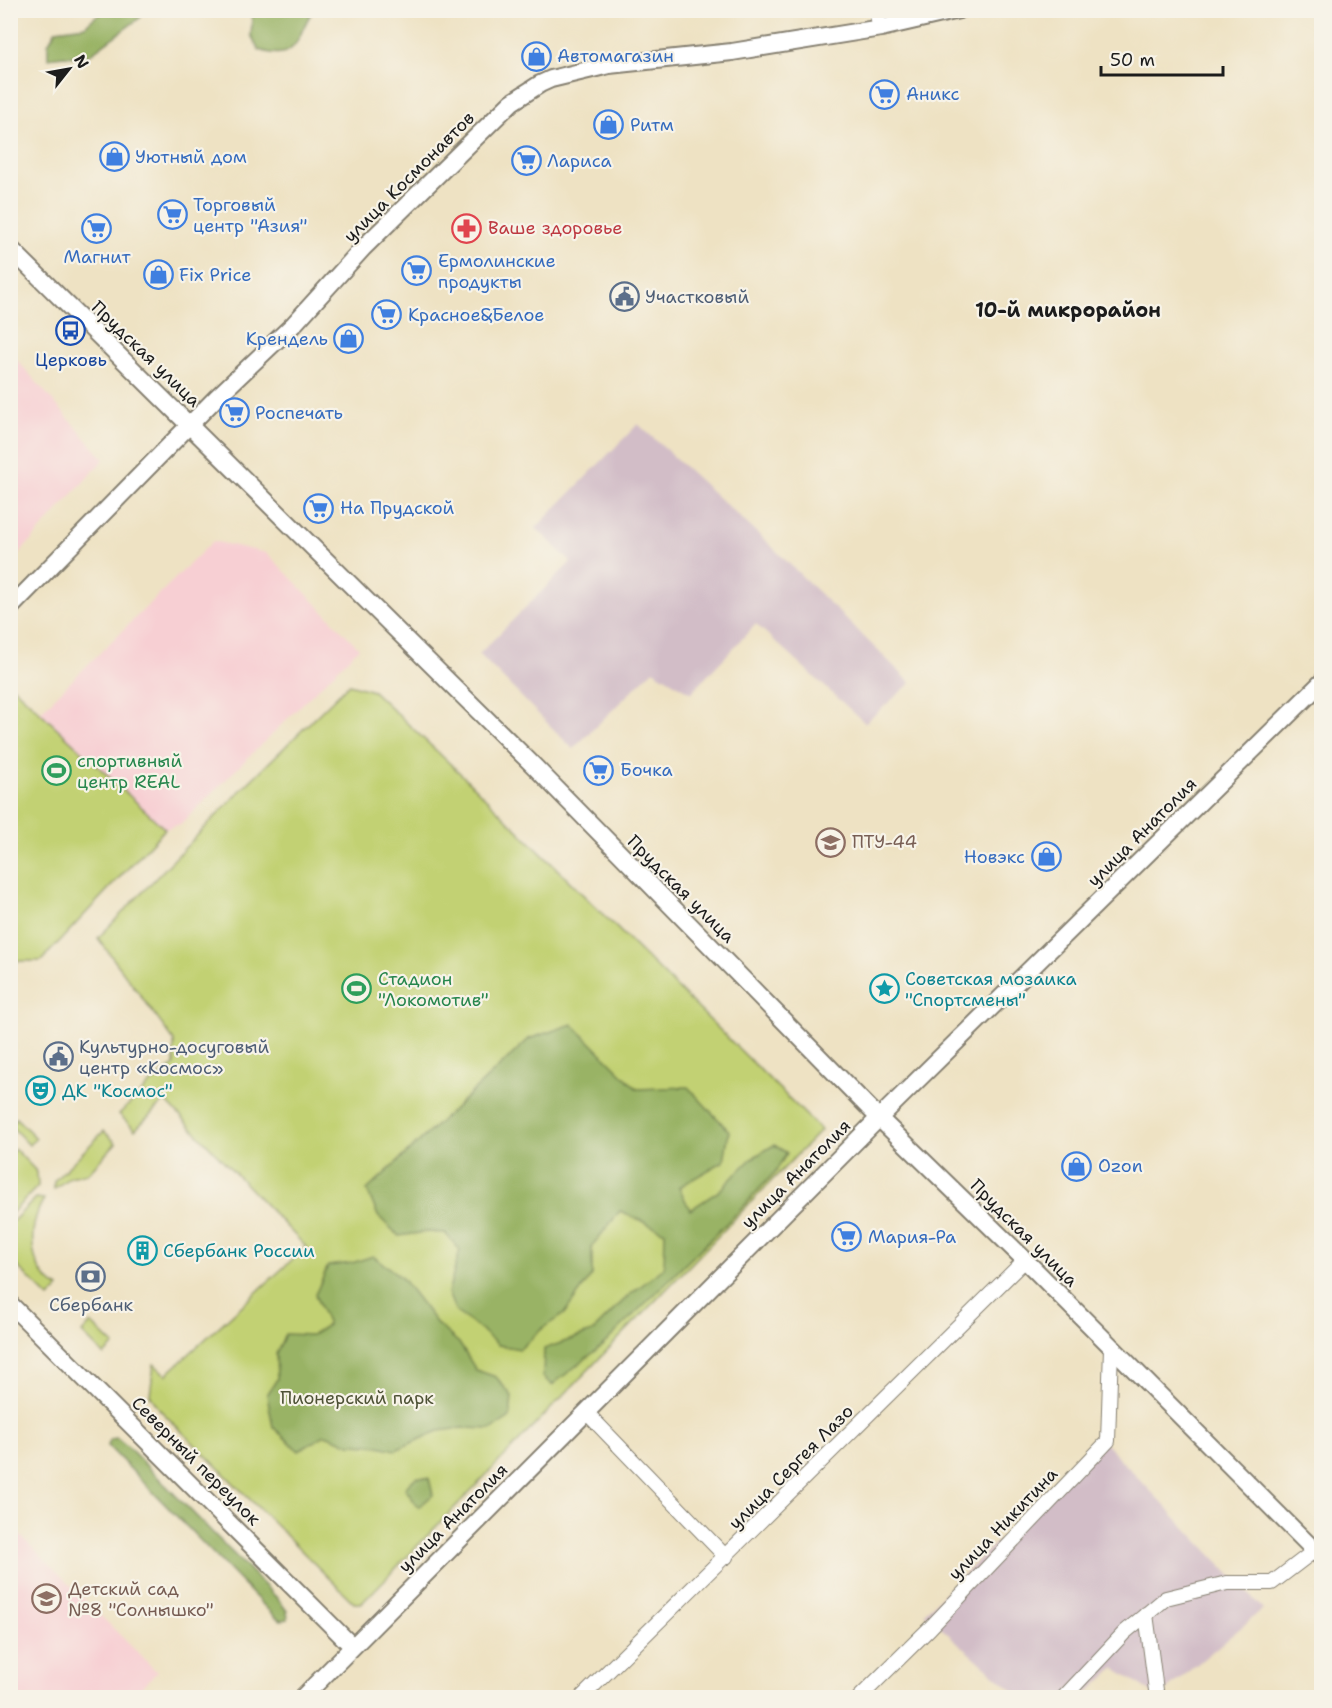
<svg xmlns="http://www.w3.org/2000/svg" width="1332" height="1708" font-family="'Shantell Sans',sans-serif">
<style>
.built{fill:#f7cfd3}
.industrial{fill:#d2bdc7}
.green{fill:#c2d173;stroke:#6f7648;stroke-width:1.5}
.forest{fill:#99b365;stroke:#5a6840;stroke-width:1.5}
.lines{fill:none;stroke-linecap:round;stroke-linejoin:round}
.minor-casing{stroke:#857f70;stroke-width:16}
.tertiary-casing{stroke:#857f70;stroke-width:20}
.minor{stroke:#fff;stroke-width:14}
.tertiary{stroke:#fff;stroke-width:16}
.labels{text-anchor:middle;stroke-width:4.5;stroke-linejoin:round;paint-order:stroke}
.shop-label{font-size:18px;fill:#366cbe;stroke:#f7f3e8;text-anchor:start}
.street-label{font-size:18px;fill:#1c1c1c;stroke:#f7f3e8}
.health-label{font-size:18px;fill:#be3a42;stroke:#f7f3e8;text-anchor:start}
.service-label{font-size:18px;fill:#4e5e75;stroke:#f7f3e8;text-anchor:start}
.transit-label{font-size:18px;fill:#164399;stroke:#f7f3e8}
.leisure-label{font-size:18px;fill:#27864d;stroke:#f7f3e8;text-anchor:start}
.education-label{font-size:18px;fill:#785e54;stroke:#f7f3e8;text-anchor:start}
.culture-label{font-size:18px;fill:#0d838f;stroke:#f7f3e8;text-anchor:start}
.park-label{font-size:18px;fill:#4e5236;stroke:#f7f3e8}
.neighbourhood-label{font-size:20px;font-weight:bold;fill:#1c1c1c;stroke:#f7f3e8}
</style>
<rect width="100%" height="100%" fill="#f7f3e8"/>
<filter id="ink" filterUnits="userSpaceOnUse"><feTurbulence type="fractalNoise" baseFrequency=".0167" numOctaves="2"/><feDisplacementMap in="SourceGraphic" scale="12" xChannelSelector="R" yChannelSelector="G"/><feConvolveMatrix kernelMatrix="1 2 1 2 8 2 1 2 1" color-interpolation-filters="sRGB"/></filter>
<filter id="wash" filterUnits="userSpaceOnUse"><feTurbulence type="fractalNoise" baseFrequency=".008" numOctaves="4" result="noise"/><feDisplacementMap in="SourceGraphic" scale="24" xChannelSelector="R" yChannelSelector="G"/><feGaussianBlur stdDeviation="1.35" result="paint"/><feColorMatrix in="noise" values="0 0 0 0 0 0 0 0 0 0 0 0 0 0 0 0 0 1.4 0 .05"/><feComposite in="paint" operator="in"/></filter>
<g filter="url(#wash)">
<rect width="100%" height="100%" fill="#eee2c3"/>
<g class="built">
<path d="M11,353L104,459L11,563L10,354Z"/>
<path d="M213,541L267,553L359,648L181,824L165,829L40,712Z"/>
<path d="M11,1526L157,1672L132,1697H11Z"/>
</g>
<g class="industrial">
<path d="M638,424L769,544L911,683L865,723L756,624L691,693L653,670L573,749L479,654L571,562L536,528Z"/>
<path d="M1102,1440L1263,1609L1158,1697L1115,1668L1083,1697H1020L924,1613Z"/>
</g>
<g class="green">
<path d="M10,684L165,829L41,961H11Z"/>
<path d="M349,684L373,691L462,775L821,1130L362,1603H354L160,1410L150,1395L154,1364L166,1375L306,1247L165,1100L135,1130L119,1114L150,1084L174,1065V1041L98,938L240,791Z"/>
<path d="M16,1118L36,1138L29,1145L11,1126Z"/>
<path d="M104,1131L116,1143L88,1173L70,1177L54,1189V1181Z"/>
<path d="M15,1149L37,1172L38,1186L11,1214V1154Z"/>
<path d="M36,1198L44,1199C27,1226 27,1271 59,1288L49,1298L11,1260V1223Z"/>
<path d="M91,1323L114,1345L104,1355L82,1333Z"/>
</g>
<g class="forest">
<path d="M253,10H313V11C296,33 301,64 259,50L251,35Z"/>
<path d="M106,11H137L141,17L85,58L64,56L48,58V44L56,30L85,26L96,16Z"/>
<path d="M572,1024L637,1089L688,1087L729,1131L724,1161L679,1187L690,1210L719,1191L752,1158L774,1145L787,1153L776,1171L744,1206L603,1345L552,1385L543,1377L544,1349L592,1332L628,1296L664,1268L665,1232L620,1211L592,1246V1275L564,1314L543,1328L520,1349L498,1345L475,1325L456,1312L448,1293L460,1250L445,1233L427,1232L399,1236L378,1216L367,1190L529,1039Z"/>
<path d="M373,1256L401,1277L438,1325L459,1343L476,1370L496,1377L512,1396L510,1417L492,1429L463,1428L438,1431L396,1450L374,1445L350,1444L325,1435L299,1451L273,1427L267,1395L277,1379L276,1354L285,1334L312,1335L328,1325L315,1295L328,1266L352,1263Z"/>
<path d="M117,1438L128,1447L278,1599L287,1611L288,1619L281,1620L275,1617L108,1446L110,1439Z"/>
<path d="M416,1477L429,1478L433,1495L418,1507L405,1488Z"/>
</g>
</g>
<g filter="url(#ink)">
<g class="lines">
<defs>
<g id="minor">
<path d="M875,10L881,28"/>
<path d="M586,1412L726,1557"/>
<path d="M1146,1614L1157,1698"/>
<path d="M581,1698L1025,1260"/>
<path d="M859,1698L930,1628L1108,1441L1111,1348"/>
<path d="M1063,1698L1125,1632L1166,1598L1227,1583H1272L1314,1551"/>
</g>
<g id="tertiary">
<path d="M10,248L535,767L879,1118L1025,1260L1322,1558"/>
<path d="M10,608L216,398L294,324L363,248L512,102L540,84L551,79L609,65L732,52L881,28L959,10"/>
<path d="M10,1304L352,1646"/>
<path d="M302,1698L879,1118L1322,682"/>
</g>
</defs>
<use href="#minor" class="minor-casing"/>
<use href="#tertiary" class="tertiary-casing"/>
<use href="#minor" class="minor"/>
<use href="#tertiary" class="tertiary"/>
</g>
</g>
<defs>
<symbol id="shop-ring" viewBox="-11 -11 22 22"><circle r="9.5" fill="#f7f3e8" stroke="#3f7fe0" stroke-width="1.5"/><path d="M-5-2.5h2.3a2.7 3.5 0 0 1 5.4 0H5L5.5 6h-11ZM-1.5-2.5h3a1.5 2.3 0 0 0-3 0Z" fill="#3f7fe0"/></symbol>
<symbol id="supermarket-ring" viewBox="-11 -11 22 22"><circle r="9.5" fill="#f7f3e8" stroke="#3f7fe0" stroke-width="1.5"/><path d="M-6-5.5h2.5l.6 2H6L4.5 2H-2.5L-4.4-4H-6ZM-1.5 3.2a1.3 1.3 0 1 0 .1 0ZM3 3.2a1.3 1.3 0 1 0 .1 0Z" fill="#3f7fe0"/></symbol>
<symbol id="pharmacy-ring" viewBox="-11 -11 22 22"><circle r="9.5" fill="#f7f3e8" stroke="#e0444e" stroke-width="1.5"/><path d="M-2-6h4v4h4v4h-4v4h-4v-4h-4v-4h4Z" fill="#e0444e"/></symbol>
<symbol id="civic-ring" viewBox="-11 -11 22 22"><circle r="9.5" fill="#f7f3e8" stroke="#5c6f8a" stroke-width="1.5"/><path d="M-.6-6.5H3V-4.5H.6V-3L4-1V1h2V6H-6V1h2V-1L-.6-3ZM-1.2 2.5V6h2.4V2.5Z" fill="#5c6f8a"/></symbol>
<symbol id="bus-ring" viewBox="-11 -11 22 22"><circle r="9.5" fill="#f7f3e8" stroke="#1a4fb4" stroke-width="1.5"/><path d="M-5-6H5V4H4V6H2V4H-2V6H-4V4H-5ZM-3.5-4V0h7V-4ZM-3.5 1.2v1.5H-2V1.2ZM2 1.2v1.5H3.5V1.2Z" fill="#1a4fb4"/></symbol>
<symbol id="stadium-ring" viewBox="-11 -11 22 22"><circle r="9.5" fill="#f7f3e8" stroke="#2e9e5b" stroke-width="1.5"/><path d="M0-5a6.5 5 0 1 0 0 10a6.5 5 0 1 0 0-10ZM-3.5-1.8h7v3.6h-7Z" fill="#2e9e5b"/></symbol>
<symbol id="university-ring" viewBox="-11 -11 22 22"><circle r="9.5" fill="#f7f3e8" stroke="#8d6e63" stroke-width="1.5"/><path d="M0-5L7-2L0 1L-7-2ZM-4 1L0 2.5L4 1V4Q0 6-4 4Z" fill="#8d6e63"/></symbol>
<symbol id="sight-ring" viewBox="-11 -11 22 22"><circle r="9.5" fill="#f7f3e8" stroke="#0f9aa8" stroke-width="1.5"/><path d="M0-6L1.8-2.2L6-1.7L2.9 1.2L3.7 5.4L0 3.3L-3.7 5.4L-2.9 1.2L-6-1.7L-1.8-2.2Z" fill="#0f9aa8"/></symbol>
<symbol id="theatre-ring" viewBox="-11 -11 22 22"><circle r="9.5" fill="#f7f3e8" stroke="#0f9aa8" stroke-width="1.5"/><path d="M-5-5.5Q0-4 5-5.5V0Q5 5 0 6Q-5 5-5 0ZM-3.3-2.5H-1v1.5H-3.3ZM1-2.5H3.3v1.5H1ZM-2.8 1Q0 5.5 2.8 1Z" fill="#0f9aa8"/></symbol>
<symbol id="building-ring" viewBox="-11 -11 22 22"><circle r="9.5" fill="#f7f3e8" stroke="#0f9aa8" stroke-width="1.5"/><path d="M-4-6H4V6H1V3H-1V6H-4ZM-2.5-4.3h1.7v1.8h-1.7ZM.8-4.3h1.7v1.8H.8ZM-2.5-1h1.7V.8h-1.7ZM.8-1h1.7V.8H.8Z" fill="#0f9aa8"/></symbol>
<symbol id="bank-ring" viewBox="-11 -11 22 22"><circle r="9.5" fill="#f7f3e8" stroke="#5c6f8a" stroke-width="1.5"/><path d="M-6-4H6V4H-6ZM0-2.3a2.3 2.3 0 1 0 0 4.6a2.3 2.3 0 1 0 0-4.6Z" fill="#5c6f8a"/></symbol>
<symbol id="school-ring" viewBox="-11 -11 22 22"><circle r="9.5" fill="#f7f3e8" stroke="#8d6e63" stroke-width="1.5"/><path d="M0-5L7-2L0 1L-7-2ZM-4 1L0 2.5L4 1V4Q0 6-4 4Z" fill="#8d6e63"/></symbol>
</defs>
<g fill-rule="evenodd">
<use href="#shop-ring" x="520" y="40" width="33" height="33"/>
<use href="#supermarket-ring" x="868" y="78" width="33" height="33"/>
<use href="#shop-ring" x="592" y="108" width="33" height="33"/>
<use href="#shop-ring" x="98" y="140" width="33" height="33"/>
<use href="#supermarket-ring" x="510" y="144" width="33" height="33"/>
<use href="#supermarket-ring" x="156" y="198" width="33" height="33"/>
<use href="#supermarket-ring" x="80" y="212" width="33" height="33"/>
<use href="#pharmacy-ring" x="450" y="212" width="33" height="33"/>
<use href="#supermarket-ring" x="400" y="254" width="33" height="33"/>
<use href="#shop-ring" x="142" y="258" width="33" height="33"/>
<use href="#civic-ring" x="608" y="280" width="33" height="33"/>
<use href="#supermarket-ring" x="370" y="298" width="33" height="33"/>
<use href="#bus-ring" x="54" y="314" width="33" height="33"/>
<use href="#shop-ring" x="332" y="322" width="33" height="33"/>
<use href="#supermarket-ring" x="218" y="396" width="33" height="33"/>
<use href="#supermarket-ring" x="302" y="492" width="33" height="33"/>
<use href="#supermarket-ring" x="582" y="754" width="33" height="33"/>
<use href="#stadium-ring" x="40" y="754" width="33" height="33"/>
<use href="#university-ring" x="814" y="826" width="33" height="33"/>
<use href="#shop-ring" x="1030" y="840" width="33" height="33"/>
<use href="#stadium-ring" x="340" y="972" width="33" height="33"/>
<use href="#sight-ring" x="868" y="972" width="33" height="33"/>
<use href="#civic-ring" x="42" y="1040" width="33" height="33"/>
<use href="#theatre-ring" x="24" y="1074" width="33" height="33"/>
<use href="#shop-ring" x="1060" y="1150" width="33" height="33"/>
<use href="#supermarket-ring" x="830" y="1220" width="33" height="33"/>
<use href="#building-ring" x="126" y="1234" width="33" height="33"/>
<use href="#bank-ring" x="74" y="1260" width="33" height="33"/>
<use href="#school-ring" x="30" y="1582" width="33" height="33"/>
</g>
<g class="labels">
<g class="shop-label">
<text x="557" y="62">Автомагазин</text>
<text x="906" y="100">Аникс</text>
<text x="630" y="131">Ритм</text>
<text x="135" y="163">Уютный дом</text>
<text x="547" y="167">Лариса</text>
<text x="193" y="211">Торговый<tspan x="193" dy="21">центр "Азия"</tspan></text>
<text x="97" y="263" text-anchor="middle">Магнит</text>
<text x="438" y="267">Ермолинские<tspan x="438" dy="21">продукты</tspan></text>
<text x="179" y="281">Fix Price</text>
<text x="408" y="321">Красное&amp;Белое</text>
<text x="328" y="345" text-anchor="end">Крендель</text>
<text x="255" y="419">Роспечать</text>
<text x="340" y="514">На Прудской</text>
<text x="620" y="776">Бочка</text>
<text x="1025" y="863" text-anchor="end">Новэкс</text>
<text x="1098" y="1172">Ozon</text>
<text x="868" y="1243">Мария-Ра</text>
</g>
<g class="street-label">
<text transform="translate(409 177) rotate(-45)" y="6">улица Космонавтов</text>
<text transform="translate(146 354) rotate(44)" y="6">Прудская улица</text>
<text transform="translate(1142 832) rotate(-45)" y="6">улица Анатолия</text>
<text transform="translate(681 889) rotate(45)" y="6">Прудская улица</text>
<text transform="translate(796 1174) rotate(-45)" y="6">улица Анатолия</text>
<text transform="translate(1024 1233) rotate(45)" y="6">Прудская улица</text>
<text transform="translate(196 1461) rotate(45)" y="6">Северный переулок</text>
<text transform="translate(791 1467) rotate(-45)" y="6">улица Сергея Лазо</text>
<text transform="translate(453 1518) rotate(-45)" y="6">улица Анатолия</text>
<text transform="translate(1003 1524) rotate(-46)" y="6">улица Никитина</text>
</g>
<g class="health-label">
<text x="488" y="234">Ваше здоровье</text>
</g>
<g class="service-label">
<text x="645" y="303">Участковый</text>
<text x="79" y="1053">Культурно-досуговый<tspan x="79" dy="21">центр «Космос»</tspan></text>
<text x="91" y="1311" text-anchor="middle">Сбербанк</text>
</g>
<g class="transit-label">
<text x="71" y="366">Церковь</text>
</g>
<g class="leisure-label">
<text x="77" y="767">спортивный<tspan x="77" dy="21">центр REAL</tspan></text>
<text x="378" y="985">Стадион<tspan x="378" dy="21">"Локомотив"</tspan></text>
</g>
<g class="education-label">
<text x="852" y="848">ПТУ-44</text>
<text x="68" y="1595">Детский сад<tspan x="68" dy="21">№8 "Солнышко"</tspan></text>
</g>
<g class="culture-label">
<text x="905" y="985">Советская мозаика<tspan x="905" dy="21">"Спортсмены"</tspan></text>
<text x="62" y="1097">ДК "Космос"</text>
<text x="163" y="1257">Сбербанк России</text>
</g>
<g class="park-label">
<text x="357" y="1404">Пионерский парк</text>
</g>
<g class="neighbourhood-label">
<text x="1068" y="317">10-й микрорайон</text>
</g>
</g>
<rect width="1332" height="1708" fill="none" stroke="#f7f3e8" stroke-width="36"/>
<g transform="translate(69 69) rotate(59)" stroke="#f7f3e8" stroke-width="4.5" paint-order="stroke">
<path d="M0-4.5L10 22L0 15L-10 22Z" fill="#1c1c1c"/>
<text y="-9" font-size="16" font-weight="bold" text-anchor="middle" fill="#1c1c1c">N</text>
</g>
<path d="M1101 66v9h122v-9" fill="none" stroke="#1c1c1c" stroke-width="3"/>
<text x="1110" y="66" font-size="18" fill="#1c1c1c" stroke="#f7f3e8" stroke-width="4.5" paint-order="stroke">50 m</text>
</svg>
